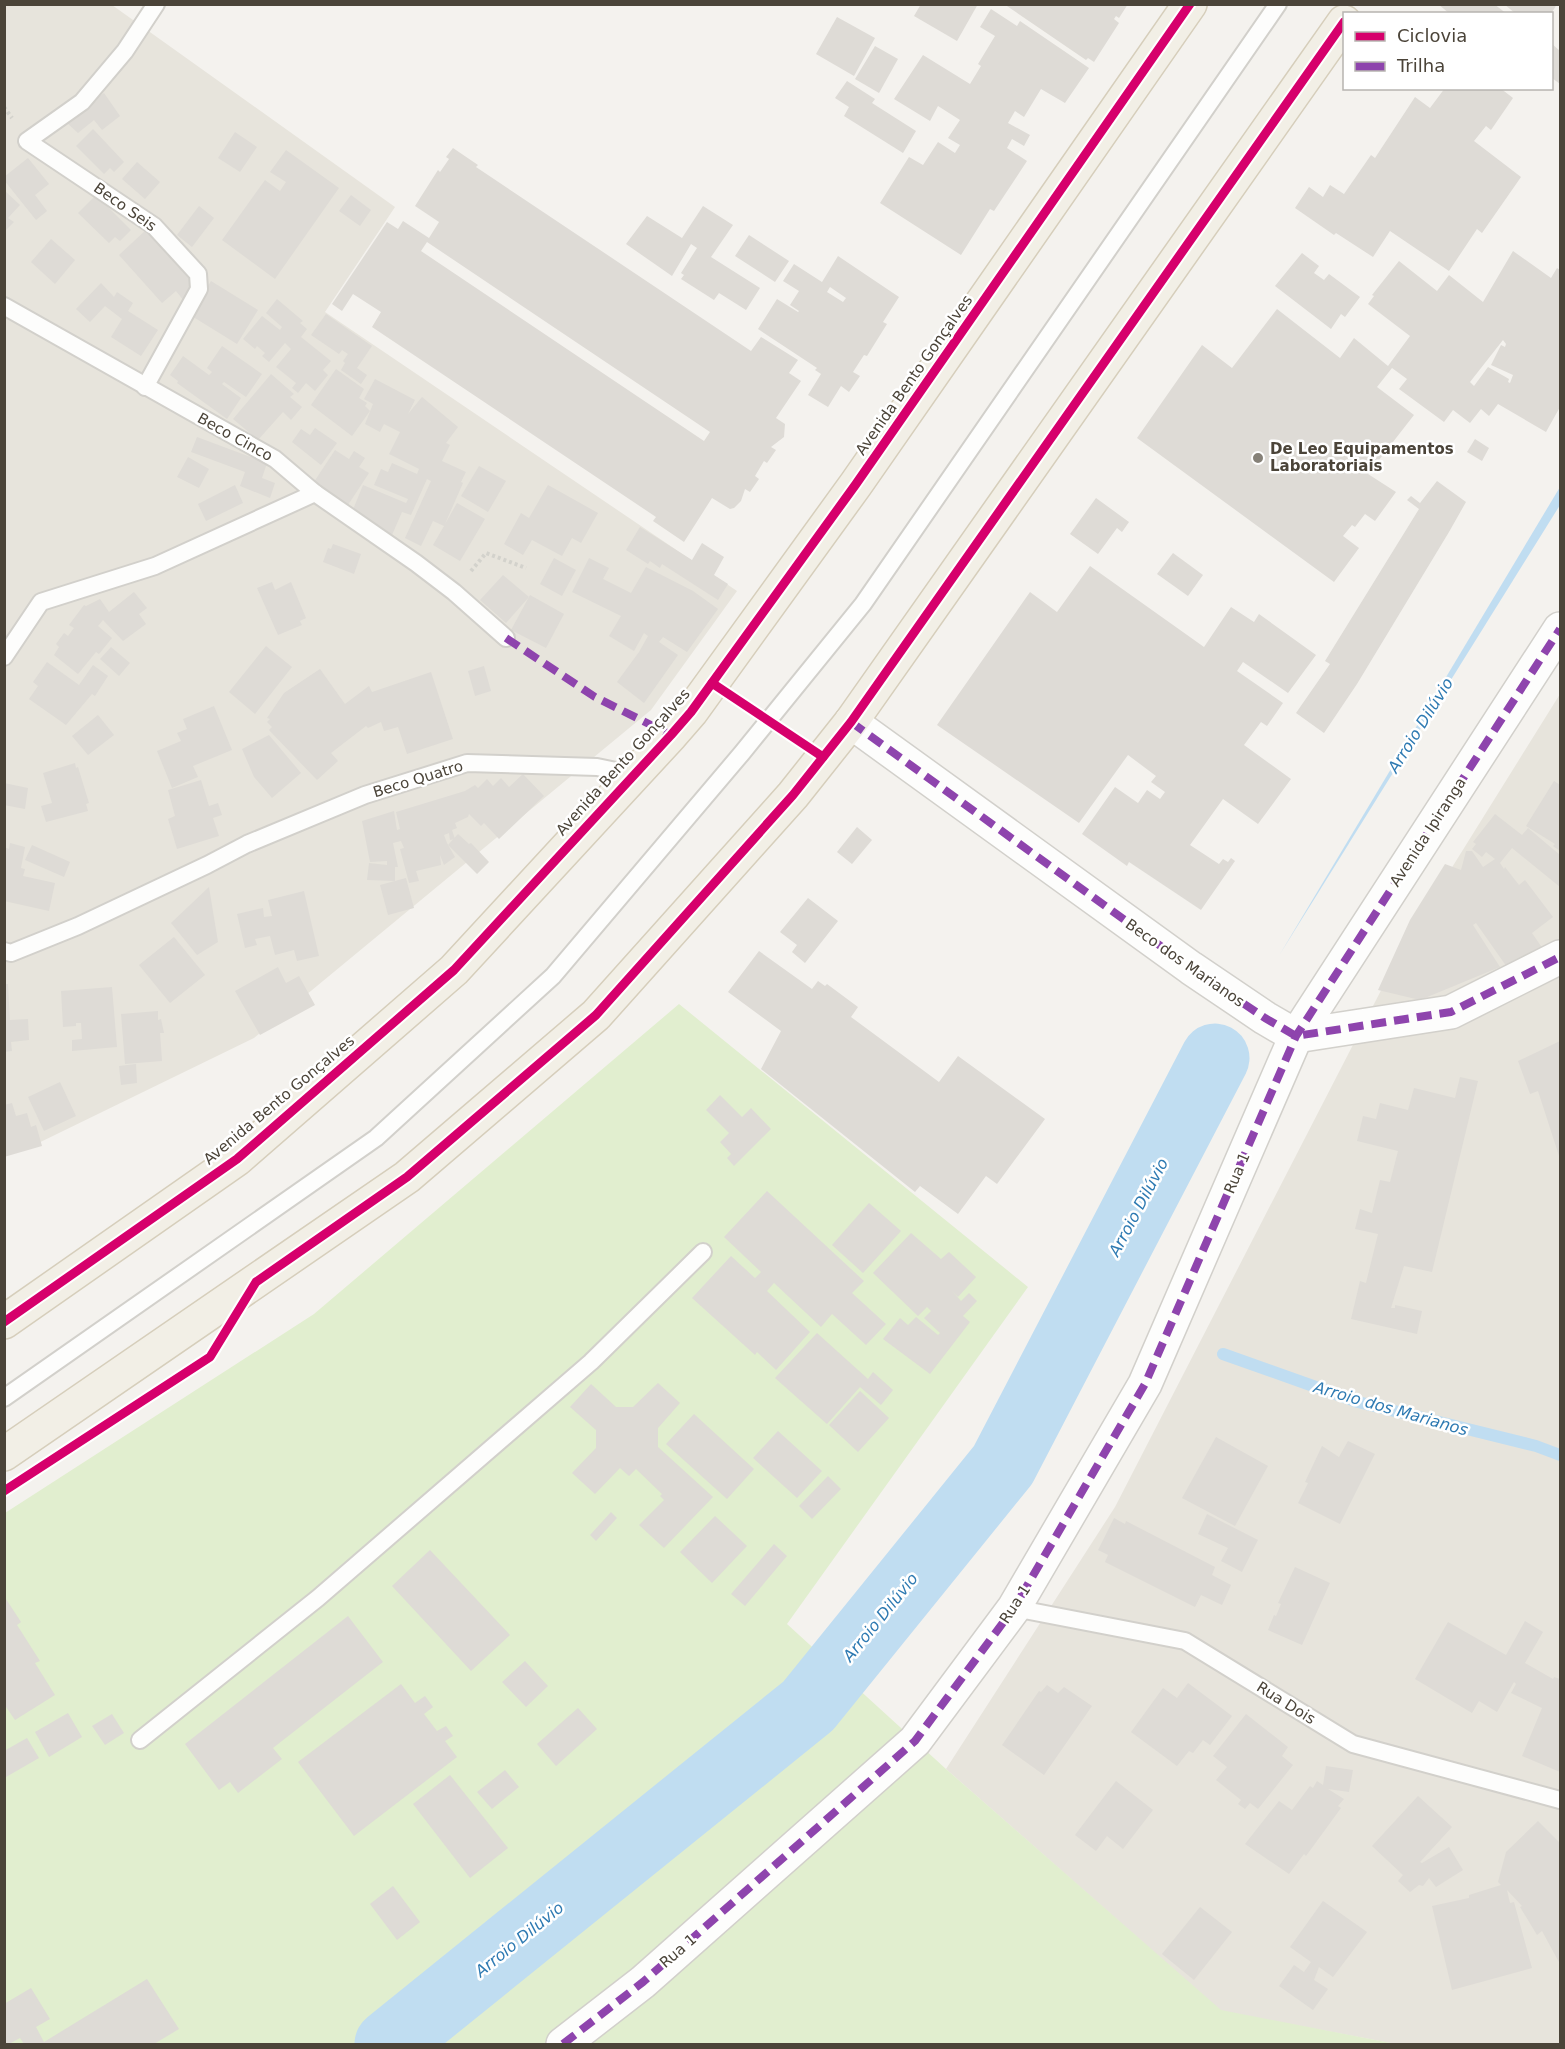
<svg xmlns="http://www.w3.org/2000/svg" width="1565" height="2049" font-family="'DejaVu Sans',sans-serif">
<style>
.residential{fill:#e7e4dc}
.green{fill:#e1eecf}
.water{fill:#c0ddf1}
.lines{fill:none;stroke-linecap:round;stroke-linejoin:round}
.stream{stroke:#c0ddf1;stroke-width:12}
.river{stroke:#c0ddf1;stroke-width:69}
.building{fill:#dedbd6;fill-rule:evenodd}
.service-casing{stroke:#d2d0cb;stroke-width:20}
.minor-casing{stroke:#d2d0cb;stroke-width:36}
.primary-casing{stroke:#d6cebb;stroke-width:36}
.path{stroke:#d3d2cc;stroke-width:4;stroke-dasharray:3 3;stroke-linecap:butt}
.service{stroke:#fdfdfc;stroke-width:16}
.minor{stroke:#fdfdfc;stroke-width:33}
.primary{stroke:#f2efe6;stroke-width:33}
.quiet{stroke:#8e44ad;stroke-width:8;stroke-dasharray:15 8;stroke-linecap:butt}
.cycleway-casing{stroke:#fff;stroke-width:13}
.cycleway{stroke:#d6006c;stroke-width:9}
.poi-dot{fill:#868178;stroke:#fff;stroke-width:2}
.labels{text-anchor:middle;stroke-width:5;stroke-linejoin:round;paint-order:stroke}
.street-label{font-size:15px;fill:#4b4439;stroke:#fff}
.poi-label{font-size:15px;font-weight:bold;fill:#4b4439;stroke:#fff;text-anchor:start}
.water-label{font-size:16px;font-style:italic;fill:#2e7ab2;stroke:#fff}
</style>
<rect width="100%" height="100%" fill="#f4f2ee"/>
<g class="residential">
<path d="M4,5H112L395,207L325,312L737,591L651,710L254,1038L22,1151L4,1156Z"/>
<path d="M1560,694V2044H1396L1221,2011L946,1769L1115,1507L1408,938Z"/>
</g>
<path class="green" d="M679,1004L1028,1287L787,1624L946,1769L1221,2010L1396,2044H5V1513L314,1314Z"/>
<path class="water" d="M1560,487V505L1280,954Z"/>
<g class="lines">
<path class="stream" d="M1223,1354L1358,1402L1536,1446L1560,1455"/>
<path class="river" d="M389,2044L808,1706L1003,1465L1215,1058"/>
</g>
<g class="building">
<path d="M921,4H978L957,41L914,16Z"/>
<path d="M1004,4H1128L1119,18L1116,16L1114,19L1119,23L1094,62L1088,58L1086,60Z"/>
<path d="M1438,4H1494L1507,14H1450Z"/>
<path d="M1504,4H1557L1551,14H1516Z"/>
<path d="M991,9L1017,26L1020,21L1089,68L1065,103L1041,89L1024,117L1015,111L1008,123L1030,135L1024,146L1012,139L1007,148L1027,161L994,211L990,209L961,255L880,203L909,157L923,165L938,142L955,153L960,145L948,138L960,120L938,106L930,121L894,99L923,55L970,84L981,66L978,64L995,36L980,27Z"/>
<path d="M837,17L875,38L854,76L816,54Z"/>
<path d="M1552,44L1560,51V84L1552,78Z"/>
<path d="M875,46L898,59L879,93L855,79Z"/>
<path d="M847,81L875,99L872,103L916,131L903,153L844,116L849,107L835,98Z"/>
<path d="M1445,88H1500L1513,98L1491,130L1486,126L1474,141L1521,177L1482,233L1477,229L1449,271L1390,231L1373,257L1336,233L1334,235L1295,208L1309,187L1323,197L1330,185L1344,194L1371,155L1375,158L1415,97L1430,108Z"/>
<path d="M104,93L120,116L102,130L94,120L78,133L65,121Z"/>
<path d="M93,129L124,162L114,172L110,168L104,174L76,146Z"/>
<path d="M235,132L257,147L240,172L218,158Z"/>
<path d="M453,148L478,165L476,167L751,351L761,337L798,360L789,373L801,381L776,418L785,424L784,437L771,447L776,450L767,463L764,461L755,476L759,479L750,492L745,489L741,501L734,508L730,509L712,498L684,542L653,521L656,517L372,327L381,312L353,294L342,311L332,304L387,222L398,229L403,221L429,238L439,222L415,206L438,170L440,172L449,159L446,157ZM427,242L710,432L704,441L421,251Z"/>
<path d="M286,150L339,188L275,279L222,240L265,180L280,191L286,182L270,172Z"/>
<path d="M28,158L49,184L35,195L47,211L36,220L4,180V177Z"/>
<path d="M137,162L160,182L145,199L122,179Z"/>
<path d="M4,190L20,205L8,218L14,222L4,232Z"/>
<path d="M96,195L131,230L120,241L115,237L109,243L78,213Z"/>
<path d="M351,195L371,210L360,226L339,211Z"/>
<path d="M199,206L214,218L192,247L177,235Z"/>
<path d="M703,206L733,225L711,257L760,288L746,310L719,293L714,300L681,279L684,275L681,273L697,248L691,244L672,276L626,244L647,216L682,238Z"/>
<path d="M146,230L194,283L193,287L184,301L176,291L162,303L119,255Z"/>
<path d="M749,235L789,261L775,282L735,256Z"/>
<path d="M51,239L75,260L55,284L31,262Z"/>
<path d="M1513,251L1551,278L1557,268L1560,270V407L1546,432L1498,404L1489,416L1481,409L1470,423L1453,410L1444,422L1399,389L1407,379L1392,368L1377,387L1414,415L1368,474L1396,492L1375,521L1365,514L1355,527L1352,525L1343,536L1359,548L1334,582L1137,438L1202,345L1232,368L1277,309L1340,358L1354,338L1388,366L1410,336L1368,304L1374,296L1372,295L1399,261L1437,291L1449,275L1483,302ZM1503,340L1506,344L1505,347L1501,345L1491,365L1513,375L1510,383L1508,382L1509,379L1488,367L1474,386L1470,382Z"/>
<path d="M1302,253L1319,266L1314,273L1324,280L1329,274L1360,297L1345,317L1341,314L1331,329L1275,286Z"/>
<path d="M838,256L899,297L883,322L887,324L867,356L864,355L853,372L860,376L849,392L841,386L828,407L808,395L821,374L815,370L817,368L758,329L777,299L798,312L799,311L790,305L799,291L783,281L794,264L822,282ZM830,287L846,298L843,302L827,292Z"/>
<path d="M211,281L258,310L237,344L190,315Z"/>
<path d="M101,283L114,297L117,292L133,303L128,311L158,330L141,356L111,337L122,319L105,306L90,322L76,309Z"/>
<path d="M277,299L303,321L300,323L307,329L301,337L331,361L323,370L328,375L315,391L306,383L298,393L292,388L296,383L276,367L291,349L285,343L269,362L262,356L265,353L257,346L255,349L243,339L262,316L280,330L282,327L266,313Z"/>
<path d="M326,314L372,346L357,368L367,375L361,384L341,370L345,363L343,361L348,354L342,350L339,354L311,335Z"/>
<path d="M222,346L262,374L246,397L224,382L222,384L241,398L227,419L177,383L178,381L170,375L183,356L209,375L212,372L207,368Z"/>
<path d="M336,369L364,389L359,398L367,403L365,406L370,411L352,436L311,405Z"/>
<path d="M271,374L294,394L290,397L302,407L291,420L283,412L258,440L233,419Z"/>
<path d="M375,379L415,400L408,414L422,397L458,427L446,443L450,445L442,461L466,472L461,482L463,483L445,524L457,503L485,519L460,561L433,545L444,526L433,521L421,546L405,538L431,481L427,479L411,515L402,512L392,535L350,517L363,485L406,503L408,499L374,485L381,469L388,472L392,463L424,477L417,474L419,469L389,454L400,432L384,424L380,432L365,424L373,404L364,399Z"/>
<path d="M315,428L337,443L321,465L292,442L301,429L310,435Z"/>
<path d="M197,437L267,463L262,478L275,483L270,498L240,486L245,472L191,452Z"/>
<path d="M1475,439L1489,448L1482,461L1467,452Z"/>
<path d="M335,450L349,459L354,451L365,458L359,467L369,473L346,508L312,485Z"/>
<path d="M188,457L209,469L199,488L177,477Z"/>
<path d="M479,466L506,481L488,512L461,496Z"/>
<path d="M1437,481L1466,502L1449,532L1357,684L1324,733L1296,713L1330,664L1325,661L1419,509L1407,500L1411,496L1420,503Z"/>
<path d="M235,485L243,503L206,521L198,504Z"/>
<path d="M548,485L598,513L581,543L572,538L562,556L532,540L523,555L504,544L521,513L529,518Z"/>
<path d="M1096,498L1129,522L1122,532L1117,528L1098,554L1070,534Z"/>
<path d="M640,527L692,560L702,543L724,557L714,575L728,584L718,600L662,564L660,568L650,561L648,564L626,550Z"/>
<path d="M333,544L361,554L354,574L323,562L328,548L331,549Z"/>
<path d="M1173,553L1203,575L1188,596L1157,574Z"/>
<path d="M554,558L576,570L562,596L540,584Z"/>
<path d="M589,558L609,568L603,579L631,593L646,567L693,591L718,609L687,652L663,637L659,642L678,655L644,703L617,682L639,652L648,636L644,633L634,651L609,636L621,616L572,592Z"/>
<path d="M1090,566L1204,647L1231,607L1254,622L1259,614L1316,655L1288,693L1243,662L1237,671L1283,703L1267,726L1261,722L1244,745L1291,779L1258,824L1223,799L1190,845L1219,864L1223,859L1228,862L1231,858L1235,861L1201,910L1129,862L1127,866L1082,834L1115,787L1138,803L1147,790L1160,799L1165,792L1151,782L1156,776L1128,755L1079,823L937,725L1030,592L1057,612Z"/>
<path d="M503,575L529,597L506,623L480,600Z"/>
<path d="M272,582L275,590L291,582L306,618L300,621L302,625L278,635L257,588Z"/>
<path d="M134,592L147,608L139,614L146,624L123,641L103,620L98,626L112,638L99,654L96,652L78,674L54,655L59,647L56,644L64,633L68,636L74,628L69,625L84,605L86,606L100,599L109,612Z"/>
<path d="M530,595L564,614L546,648L511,630Z"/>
<path d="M266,646L292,667L255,714L229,692Z"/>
<path d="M111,647L130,663L119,676L100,659Z"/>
<path d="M47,662L79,685L93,665L108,676L95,696L92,694L66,725L29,699L38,686L33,682Z"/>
<path d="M484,666L491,691L475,696L468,671Z"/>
<path d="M320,669L345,704L369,686L372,692L431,672L453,739L407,754L398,727L384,731L381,722L368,728L366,726L331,753L338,761L317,780L269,730L272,727L267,722L270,719L267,718L284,693Z"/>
<path d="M214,706L232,750L193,766L198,777L172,788L157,751L181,741L177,733L187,729L183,719Z"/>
<path d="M98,715L114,735L88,755L72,736Z"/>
<path d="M269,735L301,773L272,798L254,777L242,749Z"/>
<path d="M75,763L76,768L78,767L89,803L86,804L88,811L46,822L41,806L52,803L43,773Z"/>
<path d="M523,774L544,796L499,839L484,823L481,826L469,814L468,817L455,823L457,828L452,830L455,839L450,840L449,833L444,835L447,843L455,857L444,865L440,855L441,865L416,871L419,881L409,883L400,849L404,848L401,841L393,843L398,867H395V881L367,880L369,863L387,865V861L370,862L362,821L394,811L397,830L400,829L396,812L465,791L475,785L478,788L487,779L493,786L501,778L509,787Z"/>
<path d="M201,780L209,806L218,803L222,815L213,818L219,836L177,849L168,819L175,816L168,790Z"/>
<path d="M1554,781L1560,785V851L1553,846L1555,844L1526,826Z"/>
<path d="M4,783L28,788L25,809L4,805Z"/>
<path d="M1495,814L1522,835L1528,828L1560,855V887L1512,848L1500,863L1504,869L1505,867L1519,885L1525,880L1553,917L1532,933L1543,949L1509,970L1476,923L1473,925L1500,967L1420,1000L1378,990L1410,920L1445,864L1461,870L1466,851H1472L1483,867L1495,859L1486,852L1482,857L1472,849L1476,844L1473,842Z"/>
<path d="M857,827L872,840L852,864L837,852Z"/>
<path d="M458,834L469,844L471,843L489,862L477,874L448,845Z"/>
<path d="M10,843L25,847L21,868L25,869L23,876L55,883L49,911L4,901V847L9,849Z"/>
<path d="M32,845L70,862L64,877L25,860Z"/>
<path d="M406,878L414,908L388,915L380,885Z"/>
<path d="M209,887L218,942L197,955L171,923Z"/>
<path d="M304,891L319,956L297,961L294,950L275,955L270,936L255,939L257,945L245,948L237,914L263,908L264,917L272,916L268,900Z"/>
<path d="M808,898L838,921L805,963L792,952L797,945L780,932Z"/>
<path d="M174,937L205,975L170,1003L139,965Z"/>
<path d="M759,951L812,989L818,981L825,986L827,984L858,1007L851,1017L939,1082L958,1056L1045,1119L997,1184L986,1176L958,1214L920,1186L915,1192L761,1069L781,1031L728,992Z"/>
<path d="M278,967L286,983L299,976L315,1005L260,1035L235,991Z"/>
<path d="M4,984H8L10,1020L28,1019L29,1040L11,1042L12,1051L4,1052Z"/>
<path d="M112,987L117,1047L72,1051V1040L82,1039L81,1023H76V1026L63,1027L61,991Z"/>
<path d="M158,1011V1020L161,1019L164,1033H160L162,1061L125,1064L121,1014Z"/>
<path d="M1560,1041V1159L1538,1091L1530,1094L1518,1061Z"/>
<path d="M136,1064L137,1083L121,1085L119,1066Z"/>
<path d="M1460,1077L1478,1081L1432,1272L1404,1266L1391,1308H1395V1305L1422,1311L1417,1334L1351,1319L1360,1281L1366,1283L1378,1234L1355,1229L1360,1209L1372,1213L1380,1180L1390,1182L1398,1151L1357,1141L1363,1116L1376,1119L1380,1103L1408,1110L1414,1088L1455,1098Z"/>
<path d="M60,1082L76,1116L44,1131L28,1097Z"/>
<path d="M720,1095L742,1117L751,1108L771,1129L734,1166L727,1158L731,1154L720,1142L729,1133L706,1110Z"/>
<path d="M12,1103L16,1116L27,1113L31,1127L36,1125L42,1146L4,1157V1105Z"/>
<path d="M767,1191L864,1281L852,1293L886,1324L866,1345L832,1314L821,1327L774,1283L767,1291L810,1332L776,1370L757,1352L755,1355L692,1298L731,1256L755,1278L761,1272L724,1237Z"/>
<path d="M869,1203L901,1231L863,1273L832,1245Z"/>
<path d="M911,1233L941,1259L949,1252L976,1277L958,1297L952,1291L961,1301L969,1293L977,1301L963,1316L970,1322L930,1374L883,1339L900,1318L908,1325L916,1317L938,1335L940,1333L924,1318L931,1311L927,1307L918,1316L873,1273Z"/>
<path d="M817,1333L868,1379L873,1372L893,1390L881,1405L860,1387L827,1424L775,1378Z"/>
<path d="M658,1383L680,1403L658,1428V1447L713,1497L664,1548L639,1525L664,1500L660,1496L662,1494L636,1469L629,1476L620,1468L595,1494L572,1473L596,1448V1430L570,1407L591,1384L616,1407H633Z"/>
<path d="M860,1391L889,1418L858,1452L829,1425Z"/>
<path d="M694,1414L754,1469L727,1499L666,1444Z"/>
<path d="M778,1431L822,1471L797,1498L753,1458Z"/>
<path d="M1216,1437L1268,1466L1235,1526L1182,1498Z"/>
<path d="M1348,1441L1375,1454L1340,1524L1298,1503L1308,1483L1305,1482L1322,1446L1339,1457Z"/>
<path d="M828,1476L841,1489L812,1519L799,1506Z"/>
<path d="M611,1512L617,1518L596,1541L590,1535Z"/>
<path d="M1207,1514L1258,1540L1242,1572L1221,1561L1228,1548L1198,1534Z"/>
<path d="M715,1516L747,1546L712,1583L680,1552Z"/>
<path d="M1114,1518L1125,1524L1126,1521L1215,1567L1212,1575L1231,1585L1222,1605L1201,1595L1195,1607L1105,1562L1108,1555L1098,1550Z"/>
<path d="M774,1544L787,1556L745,1606L731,1594Z"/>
<path d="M430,1550L510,1635L471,1671L392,1586Z"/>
<path d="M1295,1567L1330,1583L1302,1645L1268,1630L1274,1615L1276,1616L1281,1604L1278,1603Z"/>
<path d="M4,1596L21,1622L17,1625L40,1661L35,1663L55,1695L15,1720L4,1704Z"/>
<path d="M348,1616L383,1662L273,1748L282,1759L238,1793L230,1782L219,1790L185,1744Z"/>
<path d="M1525,1621L1543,1632L1525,1663L1553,1679L1554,1677L1560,1679V1772L1522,1756L1542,1708L1511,1693L1516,1684L1514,1682L1497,1712L1479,1701L1472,1713L1415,1679L1448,1622L1506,1655Z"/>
<path d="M525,1661L548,1686L526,1707L502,1682Z"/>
<path d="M1188,1683L1232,1716L1210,1745L1203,1740L1193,1753L1189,1751L1177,1766L1131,1732L1163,1688L1177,1698Z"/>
<path d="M401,1684L415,1703L425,1696L433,1707L424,1714L437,1731L446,1726L453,1736L445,1741L457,1757L354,1836L298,1762Z"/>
<path d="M1047,1685L1058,1693L1064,1687L1092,1706L1044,1775L1002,1745L1039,1691L1041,1692Z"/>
<path d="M578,1708L597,1729L556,1766L537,1744Z"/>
<path d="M68,1713L82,1737L49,1757L35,1732Z"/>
<path d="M112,1714L124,1733L105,1745L92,1726Z"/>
<path d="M1246,1714L1288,1747L1282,1756L1293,1765L1258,1809L1250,1803L1245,1809L1238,1804L1241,1800L1216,1780L1227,1767L1213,1756Z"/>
<path d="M27,1738L39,1758L6,1777L4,1774V1751Z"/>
<path d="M1326,1766L1353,1770L1349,1792L1328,1789L1344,1799L1338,1806L1341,1808L1306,1856L1304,1854L1289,1874L1245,1844L1279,1801L1292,1810L1310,1786L1313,1788L1317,1781L1323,1785Z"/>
<path d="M505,1770L519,1787L492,1809L477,1792Z"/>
<path d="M450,1775L508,1848L470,1878L413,1804Z"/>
<path d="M1116,1781L1153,1810L1123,1849L1107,1836L1096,1851L1075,1835Z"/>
<path d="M1418,1796L1452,1827L1420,1862L1422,1863L1449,1847L1463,1870L1436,1887L1429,1878L1423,1886L1419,1885L1410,1892L1398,1881L1403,1875L1372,1846Z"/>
<path d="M1538,1821L1560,1843V1964L1542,1931L1537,1935L1520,1907L1522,1906L1507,1890L1510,1903L1514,1902L1532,1968L1452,1990L1432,1906L1469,1898V1895L1501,1885L1498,1882L1506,1852Z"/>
<path d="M393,1886L420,1922L397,1940L370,1904Z"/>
<path d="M1323,1901L1367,1932L1333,1977L1319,1967L1314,1980L1328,1989L1313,2010L1279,1986L1294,1965L1304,1972L1311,1962L1290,1947Z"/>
<path d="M1200,1907L1232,1932L1194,1980L1162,1954Z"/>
<path d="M147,1979L179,2029L154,2044H24L20,2038L9,2044H4V2004L31,1988L50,2019L36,2027L44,2042Z"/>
</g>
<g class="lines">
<defs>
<g id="service">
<path d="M4,306L275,459L315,493L416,563L454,592L506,638"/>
<path d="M145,387L199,289L198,274L154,226L27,141L82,102L125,51L156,4"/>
<path d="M4,657L41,602L155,566L315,493"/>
<path d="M4,951L11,953L78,926L207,865L247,844L365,795L467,763L597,767L635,775"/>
<path d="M4,1398L376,1138L553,976L742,753L863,604L1278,4"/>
<path d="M1014,1608L1185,1641L1353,1744L1560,1800"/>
<path d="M140,1740L318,1598L591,1362L703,1252"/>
</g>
<g id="minor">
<path d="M851,722L1191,968L1265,1018L1296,1036L1451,1012L1560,957"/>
<path d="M563,2044L643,1982L915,1741L1014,1608L1145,1384L1296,1036L1560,629"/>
</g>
<g id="primary">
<path d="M4,1322L237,1159L454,970L671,735L691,712L856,484L1190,4"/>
<path d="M4,1454L407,1177L596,1015L793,795L851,722L1344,22"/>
</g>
</defs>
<use href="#service" class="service-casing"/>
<use href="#minor" class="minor-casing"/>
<use href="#primary" class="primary-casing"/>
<g class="path">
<path d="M4,107L12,118"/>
<path d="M471,571L486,553L526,568"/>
</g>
<use href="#service" class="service"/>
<use href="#minor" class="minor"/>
<use href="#primary" class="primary"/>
<g class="quiet">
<path d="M506,638L595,697L671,735"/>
<path d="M851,722L1191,968L1265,1018L1296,1036L1451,1012L1560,957"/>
<path d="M563,2044L643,1982L915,1741L1014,1608L1145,1384L1296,1036L1560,629"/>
</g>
<defs>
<g id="cycleway">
<path d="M712,683L823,757"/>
<path d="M4,1322L237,1159L454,970L671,735L691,712L856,484L1190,4"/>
<path d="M4,1491L210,1357L256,1282L407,1177L596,1015L793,795L851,722L1344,22"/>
</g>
</defs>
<use href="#cycleway" class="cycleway-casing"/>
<use href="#cycleway" class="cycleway"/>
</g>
<circle class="poi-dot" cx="1258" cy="458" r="6"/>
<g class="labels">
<g class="street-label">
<text transform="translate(125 207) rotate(35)" y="5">Beco Seis</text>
<text transform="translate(914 375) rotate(-55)" y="5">Avenida Bento Gonçalves</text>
<text transform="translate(235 437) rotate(29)" y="5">Beco Cinco</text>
<text transform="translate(623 762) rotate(-48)" y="5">Avenida Bento Gonçalves</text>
<text transform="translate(418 779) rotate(-17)" y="5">Beco Quatro</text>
<text transform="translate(1428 832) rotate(-57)" y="5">Avenida Ipiranga</text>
<text transform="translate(1185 963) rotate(35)" y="5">Beco dos Marianos</text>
<text transform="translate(279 1100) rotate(-40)" y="5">Avenida Bento Gonçalves</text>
<text transform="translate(1237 1173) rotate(-67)" y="5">Rua 1</text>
<text transform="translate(1015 1604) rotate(-57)" y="5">Rua 1</text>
<text transform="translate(1286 1703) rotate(32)" y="5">Rua Dois</text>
<text transform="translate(678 1951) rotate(-41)" y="5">Rua 1</text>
</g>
<g class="poi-label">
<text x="1270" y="454">De Leo Equipamentos<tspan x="1270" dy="17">Laboratoriais</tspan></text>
</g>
<g class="water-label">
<text transform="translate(1420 725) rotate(-58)" y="6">Arroio Dilúvio</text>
<text transform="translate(1138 1207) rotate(-62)" y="6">Arroio Dilúvio</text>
<text transform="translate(1391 1408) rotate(16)" y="6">Arroio dos Marianos</text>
<text transform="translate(880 1617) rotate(-51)" y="6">Arroio Dilúvio</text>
<text transform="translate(519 1939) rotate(-39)" y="6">Arroio Dilúvio</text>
</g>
</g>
<rect width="1565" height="2049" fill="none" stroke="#4b4439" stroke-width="12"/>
<rect x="1343" y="12" width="210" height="78" fill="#ffffff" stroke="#b7b4b0" stroke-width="1.5"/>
<rect x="1355" y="32" width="30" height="9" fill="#d6006c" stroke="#b7b4b0" stroke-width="1.5"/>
<text x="1397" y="42" font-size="18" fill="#4b4439">Ciclovia</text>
<rect x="1355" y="62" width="30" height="9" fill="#8e44ad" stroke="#b7b4b0" stroke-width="1.5"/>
<text x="1397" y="72" font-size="18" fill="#4b4439">Trilha</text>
</svg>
